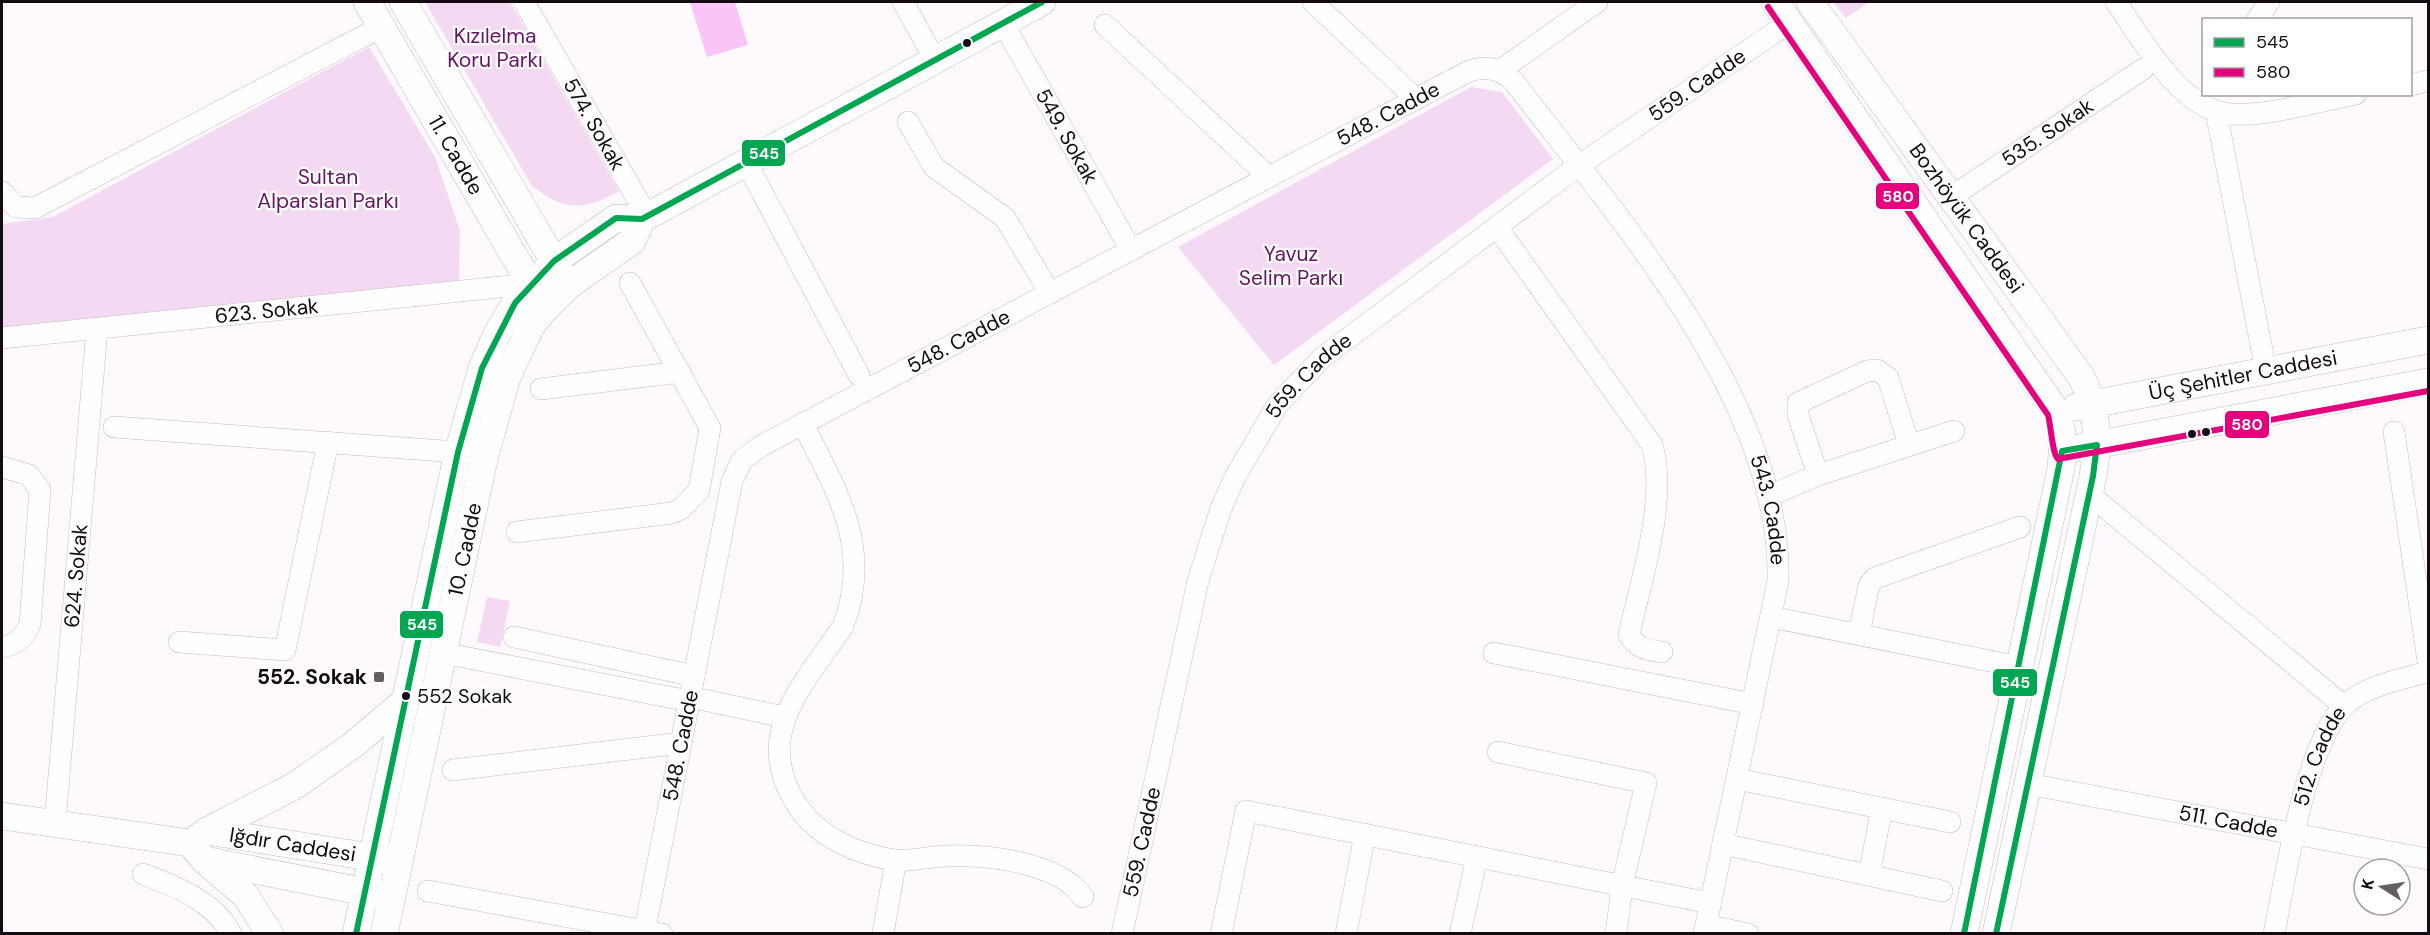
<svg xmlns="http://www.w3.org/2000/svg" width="2430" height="935" font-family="'DM Sans',sans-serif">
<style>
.green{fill:#f4d9f2}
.water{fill:#fac5f6}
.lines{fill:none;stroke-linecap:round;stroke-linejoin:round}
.minor-casing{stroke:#c4bec3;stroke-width:22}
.major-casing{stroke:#c4bec3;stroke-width:28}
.minor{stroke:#fffeff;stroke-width:21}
.major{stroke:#fffeff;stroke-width:27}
.bus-1-casing{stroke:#fff;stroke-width:10}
.bus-2-casing{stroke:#fff;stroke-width:10}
.bus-1{stroke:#00a651;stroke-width:6}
.bus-2{stroke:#e5007d;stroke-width:6}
.bus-dot{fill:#130a12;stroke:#fff;stroke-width:2}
.poi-dot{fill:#655e64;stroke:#fff;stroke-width:2}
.labels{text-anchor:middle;stroke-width:4.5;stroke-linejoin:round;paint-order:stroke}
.bus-label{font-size:20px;fill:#130a12;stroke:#fff;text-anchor:start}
.park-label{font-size:21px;fill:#671267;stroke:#fff}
.street-label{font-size:21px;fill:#130a12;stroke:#fff}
.poi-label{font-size:21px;font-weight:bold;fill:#130a12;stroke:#fff;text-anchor:end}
.line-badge{stroke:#fff;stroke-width:2}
.badge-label{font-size:16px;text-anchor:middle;font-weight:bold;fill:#fff}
</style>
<rect width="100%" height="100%" fill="#fdf9fc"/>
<g class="green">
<path d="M425,2H510L619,191C583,211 566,212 532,186Z"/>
<path d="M1833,2H1869L1846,18Z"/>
<path d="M369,47L435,157L460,231L459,282L2,329V224L53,217Z"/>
<path d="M1471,87L1502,92L1553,159L1274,365L1178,247Z"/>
<path d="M487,597L510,601L500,647L477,642Z"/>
</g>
<path class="water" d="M690,2H735L748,45L707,57Z"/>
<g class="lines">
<defs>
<g id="minor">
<path id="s1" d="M524,2L647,216"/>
<path d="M903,2L935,60"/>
<path d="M1313,2L1416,99"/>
<path d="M2116,2C2142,39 2180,110 2230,114C2265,117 2320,101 2356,94"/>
<path d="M2257,20L2269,2"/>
<path id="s2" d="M1003,23L1131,250"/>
<path d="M1105,25L1269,177"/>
<path d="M1499,71L1597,2"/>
<path d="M2410,85L2428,81"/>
<path d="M2216,111L2266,371"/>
<path d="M908,122L934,167L1005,218L1050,293"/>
<path d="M746,162L859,375"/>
<path d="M2,192L16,207L35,208L381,27"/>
<path id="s3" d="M1951,197L2143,69"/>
<path d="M1497,227L1652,445C1668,499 1641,580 1629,635C1637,649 1648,650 1662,652"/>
<path id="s4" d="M2,338L530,284"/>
<path d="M541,389L680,372"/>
<path d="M803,424C837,492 873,549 843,626C804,685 751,734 797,805C817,837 857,854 894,860C911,862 931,856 948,856C987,854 1060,863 1083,897"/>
<path d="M114,427L458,452"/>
<path d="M2394,432L2428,661"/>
<path d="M2,467L29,475L40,490L30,624C24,638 17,644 2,647"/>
<path d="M1818,475L1798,415V403L1867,371L1877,370L1888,378L1909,445"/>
<path d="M2089,494L2344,706"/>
<path d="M1769,496L1818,475L1954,431"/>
<path d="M517,532L672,513L681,509L699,490L710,428L630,283"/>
<path d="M1771,617L2020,667"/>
<path d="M1859,634L1869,585L1875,578L2020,527"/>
<path d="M514,637L694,676"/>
<path d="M179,642L285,650L328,442"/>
<path d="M443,653L689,701"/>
<path d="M1494,653L1753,704"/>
<path d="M704,700L784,717"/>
<path d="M1498,752L1646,783L1622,886L1616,934"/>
<path d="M453,770L681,743"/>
<path d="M1737,779L1950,822"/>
<path id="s5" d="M2028,784L2428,859"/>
<path id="s6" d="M55,823L97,329"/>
<path d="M1723,844L1942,891"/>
<path d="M143,874C174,886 215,901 231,934"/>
<path d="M1869,875L1882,808"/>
<path d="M428,891L662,934"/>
<path d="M1706,925L1748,934"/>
<path id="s7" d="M644,934L732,481L742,460L761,446L1467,72C1485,65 1501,68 1515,83C1618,218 1783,402 1778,581L1704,934"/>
<path d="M883,934L896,860"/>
<path id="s8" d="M1122,934L1198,581L1221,508L1236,475L1278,404L1323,357L1578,166L1790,22"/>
<path d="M1221,934L1246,811L1710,903"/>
<path d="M1346,934L1365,834"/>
<path d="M1460,934L1477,857"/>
<path id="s9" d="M2274,934C2285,879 2305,745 2344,706C2364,686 2402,679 2428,672"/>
</g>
<g id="major">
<path id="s10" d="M367,2L539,299"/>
<path d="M403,2L563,277"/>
<path d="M1775,2L2056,411C2064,430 2063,448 2061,468L1964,934"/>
<path id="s11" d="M1810,2L2082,378C2098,410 2099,441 2093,476L1996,934"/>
<path id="s12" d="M2076,407L2428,340"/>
<path d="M2079,448L2428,382"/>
<path d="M2,816L190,843"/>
<path d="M207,831L296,785L353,745L405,701"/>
<path d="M205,861L245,895L270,934"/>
<path id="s13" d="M381,895L204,860L190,843L207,831L389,860"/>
<path d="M356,934L458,452L482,368L497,334L515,303L554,261L616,218L642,219L1042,2"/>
<path id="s14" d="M384,934L484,459L507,377L531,326L545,309L568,286L632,241L642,219"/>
</g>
</defs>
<use href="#minor" class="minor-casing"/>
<use href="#major" class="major-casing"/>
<use href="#minor" class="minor"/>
<use href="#major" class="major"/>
<defs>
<g id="bus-1">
<path d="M356,934L458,452L482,368L515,303L554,261L616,218L642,219L1042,2"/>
<path d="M1964,934L2062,451L2097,445L2093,476L1996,934"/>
</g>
<path id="bus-2" d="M1768,7L2048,415C2051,425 2052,453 2058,459L2428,391"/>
</defs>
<use href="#bus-1" class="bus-1-casing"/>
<use href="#bus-2" class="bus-2-casing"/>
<use href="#bus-1" class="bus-1"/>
<use href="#bus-2" class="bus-2"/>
</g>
<g class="bus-dot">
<circle cx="967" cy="43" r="5"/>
<circle cx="2206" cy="432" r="5"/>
<circle cx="2192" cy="434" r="5"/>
<circle cx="406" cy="696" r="5"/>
</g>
<rect class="poi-dot" x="373" y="671" width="12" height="12" rx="3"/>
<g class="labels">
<g class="bus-label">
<text x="417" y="703">552 Sokak</text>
</g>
<g class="park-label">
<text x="495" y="43">Kızılelma<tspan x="495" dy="24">Koru Parkı</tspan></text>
<text x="328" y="184">Sultan<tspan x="328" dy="24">Alparslan Parkı</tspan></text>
<text x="1291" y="261">Yavuz<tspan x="1291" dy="24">Selim Parkı</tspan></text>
</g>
<g class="street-label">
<text dy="7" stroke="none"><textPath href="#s8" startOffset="1084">559. Cadde</textPath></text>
<text dy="7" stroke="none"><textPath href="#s7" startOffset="1218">548. Cadde</textPath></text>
<text dy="7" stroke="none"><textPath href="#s1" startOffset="141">574. Sokak</textPath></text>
<text dy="7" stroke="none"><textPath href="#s3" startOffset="116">535. Sokak</textPath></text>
<text dy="7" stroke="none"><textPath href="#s2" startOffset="130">549. Sokak</textPath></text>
<text dy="7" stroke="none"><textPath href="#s10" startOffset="177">11. Cadde</textPath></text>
<text dy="7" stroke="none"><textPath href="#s11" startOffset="267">Bozhöyük Caddesi</textPath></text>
<text dy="7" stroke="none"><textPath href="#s4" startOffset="266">623. Sokak</textPath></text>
<text dy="7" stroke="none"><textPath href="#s7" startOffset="732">548. Cadde</textPath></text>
<text dy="7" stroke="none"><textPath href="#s12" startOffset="170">Üç Şehitler Caddesi</textPath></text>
<text dy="7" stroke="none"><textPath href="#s8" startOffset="598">559. Cadde</textPath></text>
<text dy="7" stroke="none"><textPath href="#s7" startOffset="1862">543. Cadde</textPath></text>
<text dy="7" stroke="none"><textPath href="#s14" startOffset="393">10. Cadde</textPath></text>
<text dy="7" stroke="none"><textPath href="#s6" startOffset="248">624. Sokak</textPath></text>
<text dy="7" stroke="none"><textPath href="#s7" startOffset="192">548. Cadde</textPath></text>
<text dy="7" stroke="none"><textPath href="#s9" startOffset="184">512. Cadde</textPath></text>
<text dy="7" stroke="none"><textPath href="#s5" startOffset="204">511. Cadde</textPath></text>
<text dy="7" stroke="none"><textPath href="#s8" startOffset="94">559. Cadde</textPath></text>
<text dy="7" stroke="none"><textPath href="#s13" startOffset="310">Iğdır Caddesi</textPath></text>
</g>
<g class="poi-label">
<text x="367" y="684">552. Sokak</text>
</g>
</g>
<g class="line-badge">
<rect x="741" y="139" width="45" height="28" rx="6" fill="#00a651"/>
<rect x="1875" y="182" width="45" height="28" rx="6" fill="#e5007d"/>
<rect x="2224" y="410" width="46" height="29" rx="6" fill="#e5007d"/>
<rect x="399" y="610" width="45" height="29" rx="6" fill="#00a651"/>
<rect x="1992" y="668" width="46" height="29" rx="6" fill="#00a651"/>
</g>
<g class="badge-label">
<text x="764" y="159">545</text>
<text x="1898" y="202">580</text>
<text x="2247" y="430">580</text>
<text x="422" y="630">545</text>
<text x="2015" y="688">545</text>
</g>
<rect width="2430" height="935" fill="none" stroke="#130a12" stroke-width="6"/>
<rect x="2202" y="18" width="210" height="78" fill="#ffffff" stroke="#a19da0" stroke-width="1.5"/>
<rect x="2214" y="38" width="30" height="9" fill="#00a651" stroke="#a19da0" stroke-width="1.5"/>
<text x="2256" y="48" font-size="18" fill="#130a12">545</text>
<rect x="2214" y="68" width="30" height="9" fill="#e5007d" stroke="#a19da0" stroke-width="1.5"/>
<text x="2256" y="78" font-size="18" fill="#130a12">580</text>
<g transform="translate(2382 887) rotate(282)"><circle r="28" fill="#ffffff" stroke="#a19da0" stroke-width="1.5"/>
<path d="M0-4.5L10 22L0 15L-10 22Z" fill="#655e64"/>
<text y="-9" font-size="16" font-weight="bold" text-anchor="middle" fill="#130a12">K</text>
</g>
</svg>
